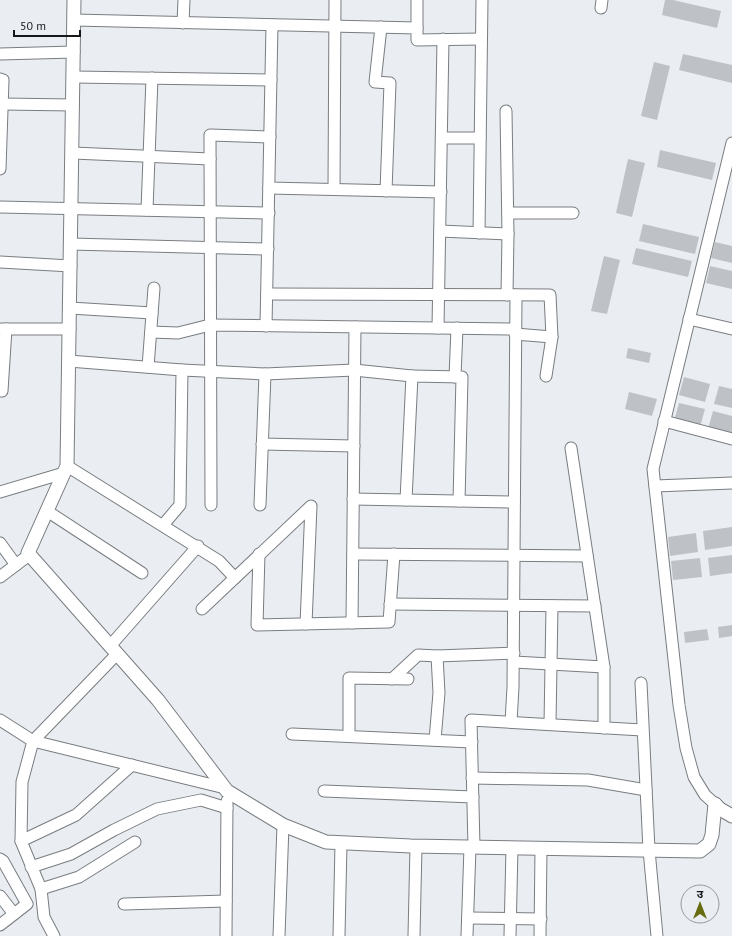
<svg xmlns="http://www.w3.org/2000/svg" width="732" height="936" font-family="'PT Sans','Noto Sans Devanagari',sans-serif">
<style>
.building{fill:#bec2c6}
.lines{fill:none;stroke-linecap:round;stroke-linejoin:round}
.minor-casing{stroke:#797d80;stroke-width:13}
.tertiary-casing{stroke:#797d80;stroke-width:15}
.minor{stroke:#fff;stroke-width:11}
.tertiary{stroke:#fff;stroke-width:13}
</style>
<rect width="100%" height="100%" fill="#eaeef3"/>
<g class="building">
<path d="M665,0H673L721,11L717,28L662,15Z"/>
<path d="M683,54L732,65V83L679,70Z"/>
<path d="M654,62L670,66L657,120L641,116Z"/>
<path d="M660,150L716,163L712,180L657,167Z"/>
<path d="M628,159L645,163L632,217L616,213Z"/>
<path d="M643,224L699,237L695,254L639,241Z"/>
<path d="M715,242L732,246V263L711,258Z"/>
<path d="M636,248L692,261L688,277L632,264Z"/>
<path d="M604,256L620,260L607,314L591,311Z"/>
<path d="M710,266L732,271V289L706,283Z"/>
<path d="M628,348L651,353L649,363L626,358Z"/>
<path d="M684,377L710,384L705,402L679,395Z"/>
<path d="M719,386L732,389V408L714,404Z"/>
<path d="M629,392L657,399L652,416L625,409Z"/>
<path d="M679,403L705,409L700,427L674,421Z"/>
<path d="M713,411L732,416V435L708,429Z"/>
<path d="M732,527V546L705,550L703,531Z"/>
<path d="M696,533L698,552L670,556L668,537Z"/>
<path d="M732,555V573L710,576L708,558Z"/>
<path d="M700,558L702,577L673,580L671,561Z"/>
<path d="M732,625V636L719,638L718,627Z"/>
<path d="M707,629L709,640L685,643L684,632Z"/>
</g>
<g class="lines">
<defs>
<g id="minor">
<path d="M417,0V28"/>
<path d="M601,8L602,0"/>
<path d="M74,20L417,28V40L481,39"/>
<path d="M183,23L184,0"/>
<path d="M381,27L375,82L390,83L386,191"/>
<path d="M0,54L74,52"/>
<path d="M74,77L271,80"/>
<path d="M0,79L3,80L0,169"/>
<path d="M2,104L73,105"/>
<path d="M506,111L508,234L507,295"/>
<path d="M442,138H480"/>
<path d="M73,153L210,159"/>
<path d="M269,188L441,192"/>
<path d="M334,189L335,0"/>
<path d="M0,207L269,213"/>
<path d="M147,210L152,78"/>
<path d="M508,213H573"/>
<path d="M440,231L508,234"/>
<path d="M479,233L482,0"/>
<path d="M71,244L268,249"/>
<path d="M0,262L71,266"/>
<path d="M267,294L550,295L552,337L515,334"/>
<path d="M70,308L152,313"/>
<path d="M689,319L732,329"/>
<path d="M266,326L272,25"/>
<path d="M438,328L443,39"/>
<path d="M0,329H70"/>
<path d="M151,332L178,333L210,325L515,329"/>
<path d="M69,361L182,370L180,505L163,525"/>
<path d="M148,367L154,288"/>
<path d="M182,370L265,374L260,505"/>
<path d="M265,374L354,370L412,376"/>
<path d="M546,376L552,337"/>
<path d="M455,377L457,328"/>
<path d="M2,391L6,329"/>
<path d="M664,421L732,439"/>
<path d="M262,444L354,446"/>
<path d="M571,448L604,667V728"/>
<path d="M67,466L219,561L235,578"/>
<path d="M655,486L732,483"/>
<path d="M0,492L64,473"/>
<path d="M353,499L514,502"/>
<path d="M406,500L412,376L462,377L459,501"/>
<path d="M211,505L210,135L270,137"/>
<path d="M47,511L142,573"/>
<path d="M0,543L16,565"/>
<path d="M259,554L257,625L389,622L394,554"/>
<path d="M353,554L587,556"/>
<path d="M0,577L29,555"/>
<path d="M390,604L595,606"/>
<path d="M202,609L311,506L306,624"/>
<path d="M352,623L355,327"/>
<path d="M110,646L198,546"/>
<path d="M514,662L604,667"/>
<path d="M392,679L418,655L437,656L514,653"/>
<path d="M641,683L649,850L657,936"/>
<path d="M0,720L33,741L225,788"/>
<path d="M511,722L513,687L516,295"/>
<path d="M550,724L552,606"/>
<path d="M292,734L472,742"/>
<path d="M349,736V678L408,679"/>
<path d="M435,740L439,693L437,656"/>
<path d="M472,778L588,780L646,790"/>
<path d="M324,791L473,797"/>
<path d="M715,804L705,795L694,777L686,748L679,705L653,469L732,143"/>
<path d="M21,841L76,815L132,765"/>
<path d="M474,847L471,720L642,730"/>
<path d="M0,859L3,861L27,904L0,925"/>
<path d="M31,867L71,854L114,830L157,809L201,800L227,808"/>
<path d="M41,889L79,877L135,842"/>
<path d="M0,896L14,914"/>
<path d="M124,904L226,901"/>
<path d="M468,918L541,919"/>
<path d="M54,936L44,917L41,889L21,841L22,782L33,741L117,654"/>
<path d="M226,936L227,801"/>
<path d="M279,936L283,825"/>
<path d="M339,936L341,843"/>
<path d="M414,936L416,846"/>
<path d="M467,936L470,847"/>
<path d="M510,936L512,848"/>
<path d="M540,936L541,848"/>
</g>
<g id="tertiary">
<path d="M74,0L67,466L28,553L158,700L227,791L283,825L326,842L411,846L700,851L709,844L712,835L715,804"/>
<path d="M715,804L720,809L732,816"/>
</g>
</defs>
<use href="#minor" class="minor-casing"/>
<use href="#tertiary" class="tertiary-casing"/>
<use href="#minor" class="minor"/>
<use href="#tertiary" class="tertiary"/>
</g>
<g transform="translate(700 904)"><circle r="19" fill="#eaeef3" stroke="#96989c"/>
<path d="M0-3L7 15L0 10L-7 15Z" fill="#666c0f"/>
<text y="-6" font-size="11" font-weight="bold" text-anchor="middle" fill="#17181a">उ</text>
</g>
<path d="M14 30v6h66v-6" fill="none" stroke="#17181a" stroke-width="2"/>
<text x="20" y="30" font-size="12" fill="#17181a" stroke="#eaeef3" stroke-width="3" paint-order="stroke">50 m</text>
</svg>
